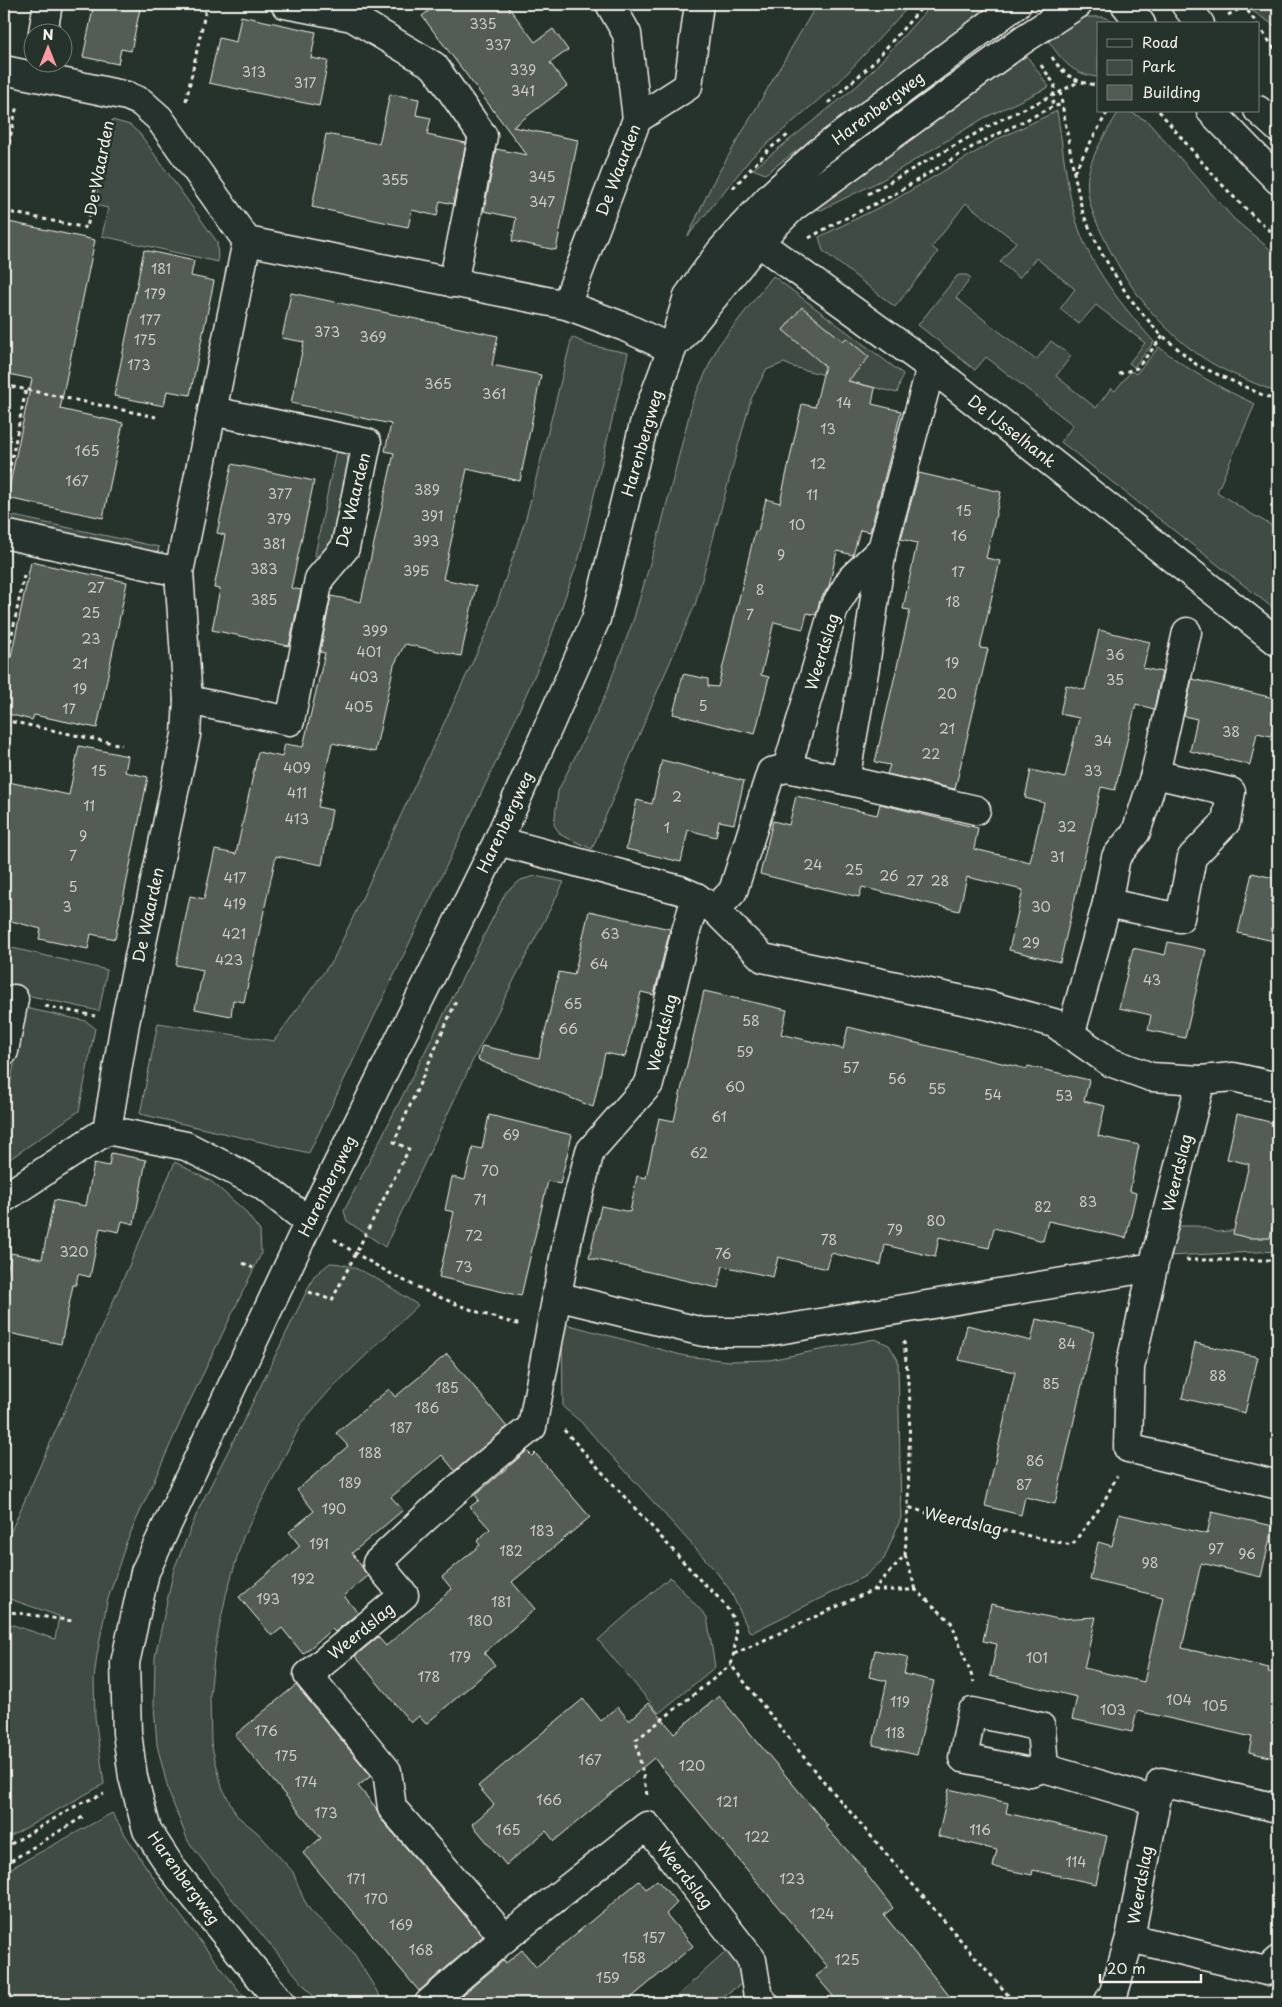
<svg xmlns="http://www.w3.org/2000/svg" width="1282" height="2007" font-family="'Playpen Sans',sans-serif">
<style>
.green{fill:#414b45;stroke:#9a9e96}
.building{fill:#525c55;stroke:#f4f1e8}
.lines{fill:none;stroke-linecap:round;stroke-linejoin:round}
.street-casing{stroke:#f4f1e8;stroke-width:31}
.secondary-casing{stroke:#f4f1e8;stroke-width:31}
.path{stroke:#f4f1e8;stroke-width:3;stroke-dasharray:4 4;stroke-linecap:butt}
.street{stroke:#26332d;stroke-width:28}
.secondary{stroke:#26332d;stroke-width:28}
.labels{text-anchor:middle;stroke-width:5;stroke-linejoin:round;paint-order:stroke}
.number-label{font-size:14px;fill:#ccccc3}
.street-label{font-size:16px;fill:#f4f1e8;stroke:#26332d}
</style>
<rect width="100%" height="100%" fill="#26332d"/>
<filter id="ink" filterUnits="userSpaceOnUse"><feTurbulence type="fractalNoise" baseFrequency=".02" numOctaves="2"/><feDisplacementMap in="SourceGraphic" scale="10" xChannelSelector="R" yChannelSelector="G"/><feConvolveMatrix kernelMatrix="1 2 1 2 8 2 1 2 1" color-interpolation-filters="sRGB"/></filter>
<g filter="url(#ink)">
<g class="green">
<path d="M817,4H911L838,83L752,157L688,236L712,184Z"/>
<path d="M932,4H990L992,7L765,174L753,169L858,85L874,69Z"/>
<path d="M1252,4H1278V28L1251,10Z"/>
<path d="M1085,17H1103L1122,24H1098V77C1072,75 1061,59 1047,39L1071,21Z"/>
<path d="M1024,52L1049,87L984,118L882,180L821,210L814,209Z"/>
<path d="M1057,111C1063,147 1066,185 1076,220C1090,268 1122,305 1154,342L1134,367L1129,363L1145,343L1096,305L1079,324L1060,309L1075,289L1036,258L1019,278L1000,262L1016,242L966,203L932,247L938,252L895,307L823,251L819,237L896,199L998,139Z"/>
<path d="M1119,111H1129L1147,121L1234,219L1278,256V393C1253,382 1225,373 1202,357C1159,328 1126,285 1104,238C1095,220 1085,197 1088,176C1092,152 1107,132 1119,111Z"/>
<path d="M112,120L130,125L140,134L217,242L218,262L102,236L108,208L95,205Z"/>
<path d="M960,275H967L971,278L956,298L1036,360L1051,341L1071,356L1056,376L1096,408L1111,388L1115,391L1131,371L1136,374L1159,347C1189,371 1220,388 1255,404L1217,492L1248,512L1278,529V612L1061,442L1073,425L986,357L975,370L918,325L957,276Z"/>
<path d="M773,276L903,374L897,393L793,367L784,363L766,370L751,399L695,605L657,692L592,849L561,835L554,825L558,791L604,698L633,621L660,530L693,400L718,346Z"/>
<path d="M572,337L588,345L628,353L579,558L548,645L496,762L309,1153L140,1114L158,1023L274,1041L334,958L489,627L526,518Z"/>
<path d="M336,450L347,456L350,469L334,541L316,557L315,555Z"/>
<path d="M4,514L159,547L157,556L4,523Z"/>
<path d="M535,876L564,882L472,1062L385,1247L347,1221L344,1211L506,892L521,880Z"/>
<path d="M4,946L107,970L99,1011L4,990Z"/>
<path d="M25,1008L86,1021L95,1028L79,1111L4,1163V1116Z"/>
<path d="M175,1162L212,1182L244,1210L260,1231L261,1254L188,1405L126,1543L107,1602L97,1655L94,1679L95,1717L104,1784L4,1840V1622L55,1639L59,1616L4,1597V1547Z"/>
<path d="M1278,1220V1251L1167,1256L1174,1226H1198L1217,1232L1253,1229L1269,1221Z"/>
<path d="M330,1263C360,1263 393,1290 418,1305L329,1391L302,1422L243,1537L226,1595L215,1648L210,1696L211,1743L222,1787L237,1816L258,1833L293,1872L303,1898L310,1910L353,1952L384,2003H319L232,1899L188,1841L169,1793L157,1745L154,1706L155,1657L174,1569L200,1506L245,1418L314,1276Z"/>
<path d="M562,1323L685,1356L729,1361L769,1360L875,1339L889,1345L898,1360L901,1518L884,1559L865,1576L753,1632L749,1631L730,1590L714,1569L581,1422L563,1407Z"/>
<path d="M670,1577L707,1617L715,1667L659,1713L598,1640Z"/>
<path d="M112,1813C152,1881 200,1942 249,2003H4V1872Z"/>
<path d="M729,1949L746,1968L747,1980L713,2003H669Z"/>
</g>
<g class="building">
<path d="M94,4H141L131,51L121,49L118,64L83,57Z"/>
<path d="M438,4H506L535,42L553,29L568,50L550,63L567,86L513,127L578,140L556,250L512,241L516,218L484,211L496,149L527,155L422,16Z"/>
<path d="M241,16L316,32L311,58L328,61L319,106L209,83L219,38L236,42Z"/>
<path d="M390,94L419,99L416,115L431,118L427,135L466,143L453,204L440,201L437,216L412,210L408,227L312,207L326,134L379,144Z"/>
<path d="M4,221L95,240L60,409L123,423L103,518L7,498L32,379L4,373Z"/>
<path d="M144,250L194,261L191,276L214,281L190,395L167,391L164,406L114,396Z"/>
<path d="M291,293L498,336L492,365L541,375L520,481L467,469L443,579L476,586L461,656L405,644L394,665L375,752L332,743L318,807L332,810L322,865L276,856L244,1002L233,1000L231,1016L195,1009L203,970L176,965L190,896L204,899L215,850L236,854L258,752L282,757L285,744L303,747L325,653L320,652L331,596L361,602L394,453L385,451L391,424L291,403L304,342L282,338Z"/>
<path d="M802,307L843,341L846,338L869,357L848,381L875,388L872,404L901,411L890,457L870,532L860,530L853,555L837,551L829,586L820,600L816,615L807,613L803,629L774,622L761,675L769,677L755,734L673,714L683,674L708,679V686L718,687L755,531H758L766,499L780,503L802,404L815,407L825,366L783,330Z"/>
<path d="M232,464L314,481L291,588L301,590L289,646L212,630L220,589L214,588L225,535L217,533Z"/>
<path d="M919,473L1001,492L986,558L1000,561L980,648L988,649L955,789L887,774L890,765L875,762L910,610L903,609L917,543L901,539Z"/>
<path d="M31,562L127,582L97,728L34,715L32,720L4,713V690Z"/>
<path d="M1099,630L1150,642L1143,668L1162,672L1154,709L1136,704L1115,790L1101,787L1060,962L1009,950L1023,890L967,877L959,911L862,887L859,897L816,887V888L760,874L773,821L789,825L796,796L877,815L880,804L978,828L974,849L1030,862L1044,803L1025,798L1031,770L1065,778L1079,718L1060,714L1066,685L1085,690Z"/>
<path d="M1192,679L1278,699L1271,736L1257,733L1250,765L1190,751L1197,719L1184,716Z"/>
<path d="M79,746L128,756L125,772L148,777L115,939L91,934L88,949L39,939L41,929L4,919V781L69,795Z"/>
<path d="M662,760L744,781L734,824L719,821L716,837L688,830L681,862L626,849L637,800L652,804Z"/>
<path d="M1252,873L1278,879V942L1238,933Z"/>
<path d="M589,911L670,929L654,995L641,992L625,1057L605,1053L593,1107L478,1060L482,1046L539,1058L559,972L574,975Z"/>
<path d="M1168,942L1206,950L1185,1038L1148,1030L1151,1015L1119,1008L1133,948L1165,955Z"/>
<path d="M704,991L787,1010L781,1034L843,1049L848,1027L1027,1069L1028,1066L1089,1080L1084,1101L1105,1106L1098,1136L1139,1145L1130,1191L1136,1193L1126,1238L1048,1221L1043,1241L994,1228L989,1248L939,1237L935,1257L885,1245L881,1265L831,1253L827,1269L778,1257L773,1277L723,1266L718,1288L589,1258L601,1206L630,1212L637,1176L646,1178L659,1118L674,1121Z"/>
<path d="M1237,1114L1278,1124V1229L1272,1227L1270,1238H1249L1233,1234L1249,1164L1227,1159Z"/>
<path d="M489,1115L572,1135L560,1184L548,1181L521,1296L439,1277L454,1212L445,1210L452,1177L465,1180L473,1147L482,1149Z"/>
<path d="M111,1153L146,1160L134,1224L122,1221L119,1232L100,1228L90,1277L78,1274L76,1285H73L61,1344L4,1332V1288L11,1253L42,1259L54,1200L86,1206L94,1163L109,1166Z"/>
<path d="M1036,1319L1094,1332L1055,1504L1025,1497L1021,1515L985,1506L1015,1372L959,1360L967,1325L1031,1341Z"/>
<path d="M1195,1343L1258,1357L1245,1413L1182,1398Z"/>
<path d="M447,1354L507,1427L455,1471L442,1455L391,1497L403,1510L352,1553L368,1576L344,1596L358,1613L335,1632L332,1629L303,1654L282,1628L272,1636L239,1597L300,1546L289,1532L314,1511L297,1490L348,1446L336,1433L389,1389L395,1397Z"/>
<path d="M527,1451L532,1456L535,1453L590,1517L512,1582L535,1609L484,1653L495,1665L426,1724L419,1716L411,1723L355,1656L378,1637L386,1646L452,1589L442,1577L480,1545L477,1541L490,1529L470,1507L479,1500L475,1495Z"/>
<path d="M1212,1512L1273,1526L1261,1577L1201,1563L1182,1648L1269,1668L1268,1672L1278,1673V1759L1249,1752L1252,1737L1137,1711L1132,1732L1072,1719L1077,1697L990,1676L997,1644L983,1641L991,1604L1058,1619L1096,1617L1084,1668L1144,1682L1163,1597L1090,1580L1098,1542L1112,1546L1119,1514L1207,1534Z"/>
<path d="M875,1650L908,1657L904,1674L934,1681L917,1755L873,1745L887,1681L869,1677Z"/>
<path d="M296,1685L371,1776L358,1786L376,1808L380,1818L483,1936L419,1991L303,1853L321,1838L235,1735Z"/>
<path d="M719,1696L828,1826H825L865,1870L864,1871L893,1908L884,1915L955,2003H839L816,1976L828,1967L654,1758L554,1841L546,1831L506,1865L472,1824L494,1805L478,1786L583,1699L601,1721L618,1707L629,1721L649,1703L674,1733Z"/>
<path d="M949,1789L1008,1803L1006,1813L1107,1836L1096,1884L1033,1870L1032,1875L993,1867L997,1850L938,1836Z"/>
<path d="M657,1880L677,1903L666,1914L693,1946L625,2003H453L504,1960L506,1963L522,1950L536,1967L639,1881L646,1889Z"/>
</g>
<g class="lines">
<defs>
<g id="street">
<path d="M285,4L352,17L434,66L483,136L453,283"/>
<path d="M43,32L48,4"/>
<path d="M4,70L127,96L141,102L159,118L247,241L566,305L625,327L672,349"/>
<path d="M637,119L688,86L699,4"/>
<path d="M742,227L758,242L931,367L1278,642"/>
<path d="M566,305L637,119L627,34L610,4"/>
<path d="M4,534L179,572"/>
<path d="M188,700L290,721L319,579L345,548L367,443L212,411"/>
<path d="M787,768L834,608L852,578L882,549"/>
<path d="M845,780L865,666L882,549L931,367"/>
<path d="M498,841L680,890L696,897L715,910L763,958L991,1006L1054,1023L1110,1062L1151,1077L1201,1080L1233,1077L1278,1087"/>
<path d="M1107,903L1180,918L1192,857L1226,822L1231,792L1155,774"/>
<path d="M715,910L733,891L771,772L787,768L845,780L976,810"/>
<path d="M1070,1036L1107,903L1116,857L1136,832L1155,774L1187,632"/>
<path d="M4,1051L14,999"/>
<path d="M1201,1080L1153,1267L1130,1367L1128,1448L1278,1485"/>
<path d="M107,1130L186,1146L262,1185L309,1222"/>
<path d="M4,1198L107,1130L125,1023L186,735L188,700L179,572L247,241"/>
<path d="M556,1296L703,1332H766L1153,1267"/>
<path d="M1044,1768L1030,1772L963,1758L972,1712L1041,1727L1044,1768L1156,1801"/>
<path d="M505,1938L392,1808L387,1771L308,1675L404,1595L377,1563C427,1515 478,1469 532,1427L569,1232L590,1151L649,1084L684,938L696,897"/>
<path d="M1130,1938L1156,1801L1161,1782L1278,1808"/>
<path d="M429,2003L505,1938L647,1826L752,1960L758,1997L764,2003"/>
<path d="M1108,2003L1114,1992L1130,1938L1266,1971L1278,1960"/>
</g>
<g id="secondary">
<path d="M1125,4L1141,24"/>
<path d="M1185,4L1200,24"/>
<path d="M1258,110L1278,128"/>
<path d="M1211,111L1278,180"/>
<path d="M680,339L758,242L792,208L1024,39L1078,4"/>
<path d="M281,2003L173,1870L147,1830L133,1777L127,1733L125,1663L145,1572L309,1222L498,841L596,619L644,424L672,349L688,296L720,252L742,227L771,196L818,153L1017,4"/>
</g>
</defs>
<use href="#street" class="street-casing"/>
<use href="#secondary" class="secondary-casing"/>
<g class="path">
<path d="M1243,4L1257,24"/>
<path d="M1228,15L1249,4"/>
<path d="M1258,26L1278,53"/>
<path d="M1052,57C1063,75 1078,84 1098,85"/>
<path d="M1041,65L1055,85L1052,107"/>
<path d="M1060,92L1074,173L1083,214L1102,254L1128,296L1157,331L1197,365L1278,402"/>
<path d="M186,101L207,4"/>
<path d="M828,103L871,65L925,4"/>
<path d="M1159,111C1196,155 1233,202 1278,237"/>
<path d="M4,167L17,105"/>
<path d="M1074,172L1108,111"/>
<path d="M733,188L769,149L788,135"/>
<path d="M868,194L1000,120L1060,92L1078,82"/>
<path d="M4,211L87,228L108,123"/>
<path d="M809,238L834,224L891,196L974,146L1052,107L1063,104"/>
<path d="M1119,374L1137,368L1163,336"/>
<path d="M4,385L156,417"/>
<path d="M1278,489L1271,508L1278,512"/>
<path d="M4,497L26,389"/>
<path d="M4,673L25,571"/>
<path d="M4,720L122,745"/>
<path d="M45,1006L95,1016"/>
<path d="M334,1239C391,1278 455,1308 521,1325"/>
<path d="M1186,1260H1278"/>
<path d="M243,1263L253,1268"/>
<path d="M309,1292L332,1300L409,1149L394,1142L457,999"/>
<path d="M904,1341L910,1402L908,1507L940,1517L1072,1545L1102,1505L1117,1476"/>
<path d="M564,1430L699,1579C710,1589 730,1607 734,1622C738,1632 734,1655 731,1665L814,1770L1015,2003"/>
<path d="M905,1555L916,1590"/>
<path d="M874,1590H916L951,1622L974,1682"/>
<path d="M4,1611L73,1621"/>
<path d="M734,1654L873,1590L905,1555L908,1507"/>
<path d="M647,1795L636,1740L731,1665"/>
<path d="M4,1848L81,1803L104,1794"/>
<path d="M4,1865L86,1815"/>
</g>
<use href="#street" class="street"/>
<use href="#secondary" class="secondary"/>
</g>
</g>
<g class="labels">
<g class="number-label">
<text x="483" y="29">335</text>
<text x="498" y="50">337</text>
<text x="523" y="75">339</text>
<text x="254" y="77">313</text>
<text x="305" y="88">317</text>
<text x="523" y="96">341</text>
<text x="542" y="182">345</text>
<text x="395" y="185">355</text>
<text x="542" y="207">347</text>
<text x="161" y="274">181</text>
<text x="155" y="299">179</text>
<text x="150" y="325">177</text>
<text x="327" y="337">373</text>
<text x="373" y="342">369</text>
<text x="145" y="345">175</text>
<text x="139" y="370">173</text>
<text x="438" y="389">365</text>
<text x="494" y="399">361</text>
<text x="844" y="408">14</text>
<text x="828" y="434">13</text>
<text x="87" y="456">165</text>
<text x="818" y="469">12</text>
<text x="77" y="486">167</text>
<text x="427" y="495">389</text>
<text x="280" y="499">377</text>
<text x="812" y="500">11</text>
<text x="964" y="516">15</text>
<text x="432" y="521">391</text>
<text x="279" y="524">379</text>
<text x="797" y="530">10</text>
<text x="959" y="541">16</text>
<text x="426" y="546">393</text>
<text x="274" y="549">381</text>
<text x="781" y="560">9</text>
<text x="264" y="574">383</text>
<text x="416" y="576">395</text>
<text x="958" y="577">17</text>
<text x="96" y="593">27</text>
<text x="760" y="595">8</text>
<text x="264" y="605">385</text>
<text x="953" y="607">18</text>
<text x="91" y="618">25</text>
<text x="750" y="620">7</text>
<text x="375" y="636">399</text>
<text x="91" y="644">23</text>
<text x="369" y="657">401</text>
<text x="1115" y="660">36</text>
<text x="952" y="668">19</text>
<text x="80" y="669">21</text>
<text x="364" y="682">403</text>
<text x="1115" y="685">35</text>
<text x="80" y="694">19</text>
<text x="947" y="699">20</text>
<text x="703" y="711">5</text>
<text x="359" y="712">405</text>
<text x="69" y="714">17</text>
<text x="947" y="734">21</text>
<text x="1231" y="737">38</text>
<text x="1103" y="746">34</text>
<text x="931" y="759">22</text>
<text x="297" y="773">409</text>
<text x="99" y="776">15</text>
<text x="1093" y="776">33</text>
<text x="297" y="798">411</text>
<text x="677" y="802">2</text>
<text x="89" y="811">11</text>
<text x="297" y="824">413</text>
<text x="1067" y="832">32</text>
<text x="667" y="833">1</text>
<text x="83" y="841">9</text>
<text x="73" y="861">7</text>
<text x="1057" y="862">31</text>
<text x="813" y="870">24</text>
<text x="854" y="875">25</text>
<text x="889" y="881">26</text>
<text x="235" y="883">417</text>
<text x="915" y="886">27</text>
<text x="940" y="886">28</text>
<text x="73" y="892">5</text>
<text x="235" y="909">419</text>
<text x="67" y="912">3</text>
<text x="1041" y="912">30</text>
<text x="234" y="939">421</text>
<text x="610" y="939">63</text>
<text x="1031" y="948">29</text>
<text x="229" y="965">423</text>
<text x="599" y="969">64</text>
<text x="1152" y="985">43</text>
<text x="573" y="1009">65</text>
<text x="751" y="1026">58</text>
<text x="568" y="1034">66</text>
<text x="745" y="1057">59</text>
<text x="851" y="1073">57</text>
<text x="897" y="1084">56</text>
<text x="735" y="1092">60</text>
<text x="937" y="1094">55</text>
<text x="993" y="1100">54</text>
<text x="1064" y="1101">53</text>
<text x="719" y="1122">61</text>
<text x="511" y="1140">69</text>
<text x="699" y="1158">62</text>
<text x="490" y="1176">70</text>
<text x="480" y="1205">71</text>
<text x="1088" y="1207">83</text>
<text x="1043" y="1212">82</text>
<text x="936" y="1226">80</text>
<text x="895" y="1235">79</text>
<text x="474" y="1241">72</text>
<text x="829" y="1245">78</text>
<text x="74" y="1257">320</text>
<text x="723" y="1259">76</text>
<text x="464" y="1272">73</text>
<text x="1067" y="1349">84</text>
<text x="1218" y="1381">88</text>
<text x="1051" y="1389">85</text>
<text x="447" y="1393">185</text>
<text x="427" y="1413">186</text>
<text x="401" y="1433">187</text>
<text x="370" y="1458">188</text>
<text x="1035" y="1466">86</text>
<text x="350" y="1488">189</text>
<text x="1024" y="1490">87</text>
<text x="334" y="1514">190</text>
<text x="542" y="1536">183</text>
<text x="319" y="1549">191</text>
<text x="1216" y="1554">97</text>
<text x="511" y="1556">182</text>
<text x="1247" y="1559">96</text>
<text x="1150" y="1568">98</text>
<text x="303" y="1584">192</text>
<text x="268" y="1604">193</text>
<text x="501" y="1607">181</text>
<text x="480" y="1626">180</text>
<text x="460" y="1662">179</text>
<text x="1037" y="1663">101</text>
<text x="429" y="1682">178</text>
<text x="1179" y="1705">104</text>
<text x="900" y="1707">119</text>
<text x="1215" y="1711">105</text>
<text x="1113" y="1715">103</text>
<text x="266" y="1736">176</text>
<text x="895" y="1738">118</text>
<text x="286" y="1761">175</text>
<text x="590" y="1765">167</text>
<text x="692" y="1771">120</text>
<text x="306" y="1787">174</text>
<text x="549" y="1805">166</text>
<text x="727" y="1807">121</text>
<text x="326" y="1818">173</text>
<text x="508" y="1835">165</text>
<text x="980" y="1835">116</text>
<text x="757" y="1842">122</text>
<text x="1076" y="1867">114</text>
<text x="356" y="1884">171</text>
<text x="792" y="1884">123</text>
<text x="376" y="1904">170</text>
<text x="822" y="1919">124</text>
<text x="401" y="1930">169</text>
<text x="654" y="1943">157</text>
<text x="421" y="1955">168</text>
<text x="634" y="1963">158</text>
<text x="847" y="1965">125</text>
<text x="608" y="1983">159</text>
</g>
<g class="street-label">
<text transform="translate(878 108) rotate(-37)" y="6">Harenbergweg</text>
<text transform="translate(99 168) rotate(-79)" y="6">De Waarden</text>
<text transform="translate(618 170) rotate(-69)" y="6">De Waarden</text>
<text transform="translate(1012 431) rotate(38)" y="6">De IJsselhank</text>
<text transform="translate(642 443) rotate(-74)" y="6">Harenbergweg</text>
<text transform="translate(353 500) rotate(-76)" y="6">De Waarden</text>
<text transform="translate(822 652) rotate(-73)" y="6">Weerdslag</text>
<text transform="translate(505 822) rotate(-65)" y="6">Harenbergweg</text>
<text transform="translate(148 915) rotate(-78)" y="6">De Waarden</text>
<text transform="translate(662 1033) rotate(-76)" y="6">Weerdslag</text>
<text transform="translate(1177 1173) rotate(-76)" y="6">Weerdslag</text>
<text transform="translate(327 1186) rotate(-64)" y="6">Harenbergweg</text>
<text transform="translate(963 1521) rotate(13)" y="6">Weerdslag</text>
<text transform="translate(361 1631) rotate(-39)" y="6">Weerdslag</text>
<text transform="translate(685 1875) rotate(52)" y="6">Weerdslag</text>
<text transform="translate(184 1878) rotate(54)" y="6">Harenbergweg</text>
<text transform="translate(1140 1885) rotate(-80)" y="6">Weerdslag</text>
</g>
</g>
<rect width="1282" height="2007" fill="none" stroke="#26332d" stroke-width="20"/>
<rect x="10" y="10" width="1262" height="1987" fill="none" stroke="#f4f1e8" stroke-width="2" filter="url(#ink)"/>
<rect x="1097" y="22" width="162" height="90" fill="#26332d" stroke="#787f78"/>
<rect x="1107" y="39" width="25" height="8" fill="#26332d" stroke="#787f78"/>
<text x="1142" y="48" font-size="15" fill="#f4f1e8">Road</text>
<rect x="1107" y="60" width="25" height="15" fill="#414b45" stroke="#787f78"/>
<text x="1142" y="72" font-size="15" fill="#f4f1e8">Park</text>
<rect x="1107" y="85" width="25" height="15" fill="#525c55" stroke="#787f78"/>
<text x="1142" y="98" font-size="15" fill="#f4f1e8">Building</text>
<g transform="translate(48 48)"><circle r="24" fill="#26332d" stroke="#787f78"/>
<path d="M0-4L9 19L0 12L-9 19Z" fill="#ff9aa2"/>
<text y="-8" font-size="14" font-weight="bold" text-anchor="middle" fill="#f4f1e8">N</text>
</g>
<path d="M1100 1974v8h101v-8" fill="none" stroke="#f4f1e8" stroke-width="2.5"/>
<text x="1107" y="1974" font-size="15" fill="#f4f1e8" stroke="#26332d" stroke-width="4" paint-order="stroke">20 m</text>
</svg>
